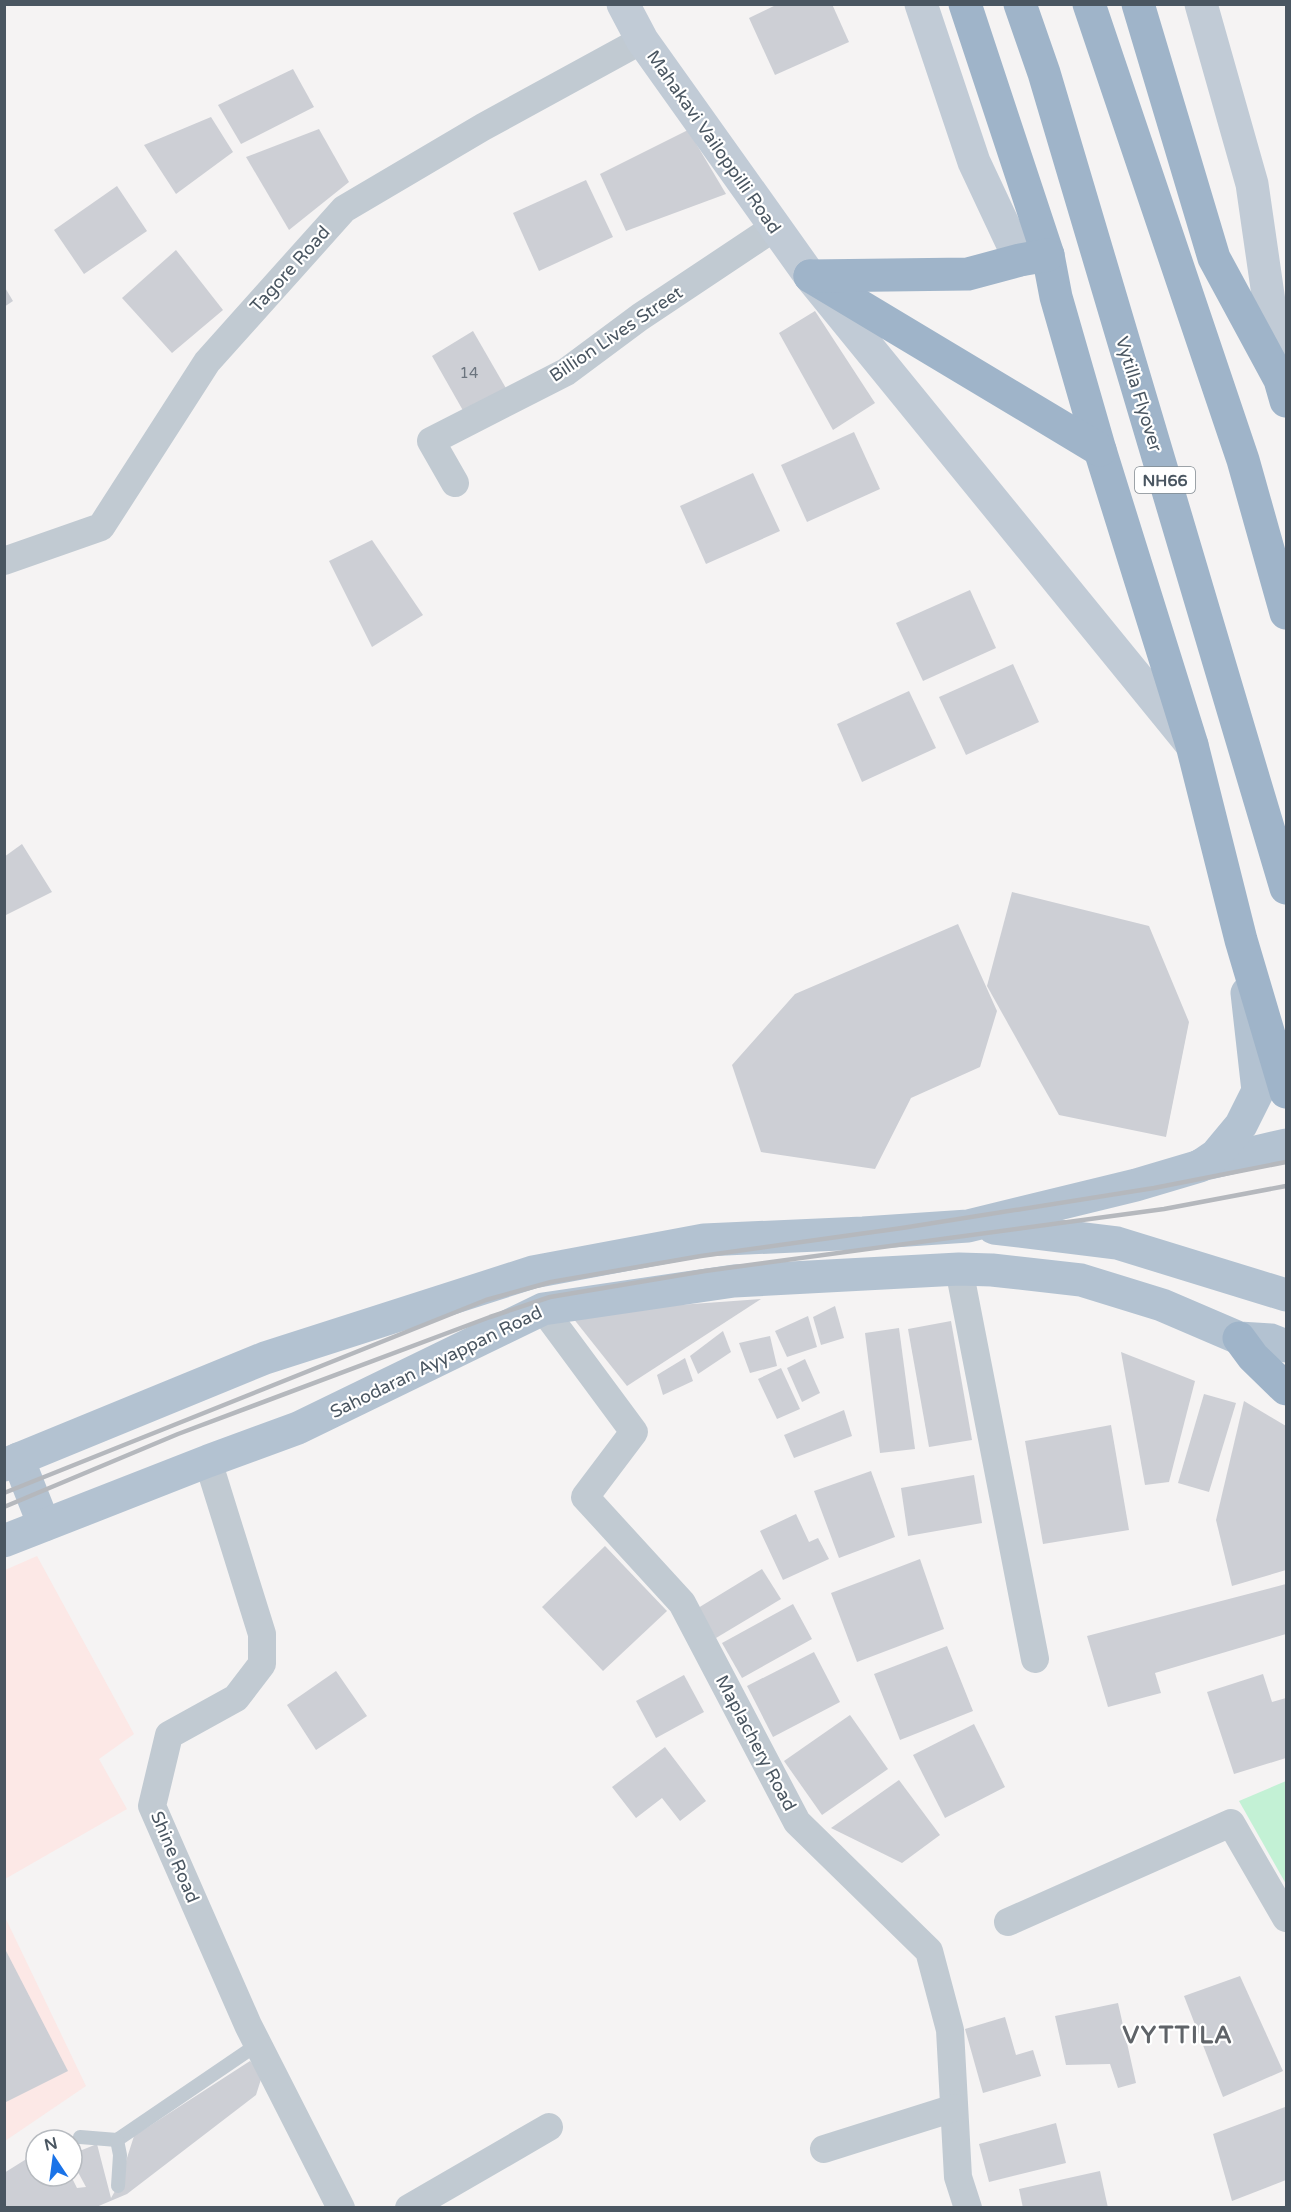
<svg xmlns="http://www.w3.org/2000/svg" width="1291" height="2212" font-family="'Varela Round',sans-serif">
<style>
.medical{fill:#fce8e6}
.green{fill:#c3f1d5}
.building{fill:#cdcfd5}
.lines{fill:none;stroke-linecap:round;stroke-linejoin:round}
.service{stroke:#c1cad2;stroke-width:14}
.minor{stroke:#c1cad2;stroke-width:28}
.secondary{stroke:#c1cbd6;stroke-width:33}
.primary{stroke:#b3c2d1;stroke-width:33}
.trunk{stroke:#9fb4c9;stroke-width:33}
.rail{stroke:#b5b8bd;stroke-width:4.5}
.labels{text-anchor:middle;stroke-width:4.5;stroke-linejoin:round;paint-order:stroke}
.number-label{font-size:15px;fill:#6b747e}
.shield{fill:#fff;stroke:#808990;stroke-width:1.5}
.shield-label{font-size:16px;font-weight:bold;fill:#4a5661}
.street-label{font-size:18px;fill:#4a5661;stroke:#fff}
.district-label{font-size:24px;font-weight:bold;letter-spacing:1.5px;fill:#5f6368;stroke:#fff}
</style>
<rect width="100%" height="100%" fill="#f5f3f3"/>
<g class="medical">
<path d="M37,1556L134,1734L99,1759L127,1809L5,1879V1570Z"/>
<path d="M4,1915L86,2086L5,2141H4Z"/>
</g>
<path class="green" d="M1286,1781V1884L1239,1801Z"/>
<g class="building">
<path d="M778,4H832L849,42L775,75L749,18Z"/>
<path d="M293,69L314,107L241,144L218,105Z"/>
<path d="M211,117L233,152L176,194L144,145Z"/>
<path d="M319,129L349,182L289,230L246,157Z"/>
<path d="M688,130L726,194L626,231L600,174Z"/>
<path d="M586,180L613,237L539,271L513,213Z"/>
<path d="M117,186L147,231L84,274L54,230Z"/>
<path d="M176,250L223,310L172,353L122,298Z"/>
<path d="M4,286L13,301L4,307Z"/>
<path d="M815,311L875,403L833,430L779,333Z"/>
<path d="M473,331L507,390L465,414L432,356Z"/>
<path d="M854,432L880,489L807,522L781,465Z"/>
<path d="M753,473L780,531L706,564L680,506Z"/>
<path d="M372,540L423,615L372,647L329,561Z"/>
<path d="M970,590L996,648L923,681L896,623Z"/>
<path d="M1013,664L1039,722L966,755L939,697Z"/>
<path d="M909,691L936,748L862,782L837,724Z"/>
<path d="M22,844L52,892L4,916V857Z"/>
<path d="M1012,892L1149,926L1189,1022L1166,1137L1059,1115L987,986Z"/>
<path d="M958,924L997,1011L980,1067L911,1098L875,1169L761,1152L732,1065L795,994Z"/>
<path d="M761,1299L627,1386L569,1313Z"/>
<path d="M835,1306L844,1338L821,1345L813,1317Z"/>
<path d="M808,1316L817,1347L787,1357L775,1331Z"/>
<path d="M951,1321L972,1440L929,1447L908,1329Z"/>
<path d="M899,1328L915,1449L880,1453L865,1333Z"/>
<path d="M723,1331L731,1352L698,1374L690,1356Z"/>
<path d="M770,1336L777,1366L750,1373L739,1343Z"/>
<path d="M1121,1352L1195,1381L1169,1482L1145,1485Z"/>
<path d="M685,1358L693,1381L663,1395L657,1375Z"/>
<path d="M805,1359L820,1393L802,1402L787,1368Z"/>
<path d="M781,1368L800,1409L777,1419L758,1379Z"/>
<path d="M1204,1394L1236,1403L1209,1492L1178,1483Z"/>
<path d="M1244,1401L1286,1426V1570L1232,1586L1216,1520Z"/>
<path d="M844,1410L852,1436L794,1458L784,1435Z"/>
<path d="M1111,1425L1129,1530L1043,1544L1025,1441Z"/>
<path d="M871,1471L895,1537L839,1558L814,1491Z"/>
<path d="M974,1475L982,1523L908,1536L901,1488Z"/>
<path d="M796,1514L809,1542L818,1538L829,1559L783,1580L760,1531Z"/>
<path d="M605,1546L667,1611L603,1671L542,1607Z"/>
<path d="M920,1559L944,1629L857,1662L831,1593Z"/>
<path d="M762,1569L781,1599L716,1638L698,1608Z"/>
<path d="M1286,1584V1634L1155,1673L1161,1693L1108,1707L1087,1636Z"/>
<path d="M793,1604L812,1639L742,1678L722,1643Z"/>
<path d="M947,1646L973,1711L900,1740L874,1674Z"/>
<path d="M814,1652L840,1702L773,1737L747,1686Z"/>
<path d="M336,1671L367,1716L316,1750L287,1705Z"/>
<path d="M1263,1674L1272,1702L1286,1698V1758L1234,1774L1207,1692Z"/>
<path d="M684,1675L704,1712L656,1738L636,1701Z"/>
<path d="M850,1715L888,1769L822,1815L784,1761Z"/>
<path d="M974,1724L1005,1787L945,1818L913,1755Z"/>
<path d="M665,1747L706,1801L680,1821L662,1798L636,1818L612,1787Z"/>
<path d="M899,1780L940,1835L902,1863L831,1828Z"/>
<path d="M4,1947L68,2071L4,2103Z"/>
<path d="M1240,1976L1283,2071L1223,2097L1184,1996Z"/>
<path d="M1118,2003L1136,2083L1118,2088L1110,2064L1066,2065L1055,2016Z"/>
<path d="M1005,2017L1016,2055L1033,2050L1041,2076L983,2093L965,2029Z"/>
<path d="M250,2061L263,2073L256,2095L127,2194L94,2208H4V2173L36,2153V2176H71L77,2188L86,2187L72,2161V2154L97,2144L111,2198L118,2186L134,2136Z"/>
<path d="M1285,2107L1286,2180L1232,2201L1213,2134Z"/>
<path d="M1056,2123L1066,2163L989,2182L979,2144Z"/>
<path d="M1100,2171L1108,2208H1023L1019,2189Z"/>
</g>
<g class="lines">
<g class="service">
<path d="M80,2137L117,2140L258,2044"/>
<path d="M117,2140L120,2155L118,2186"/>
</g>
<g class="minor">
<path d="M455,483L431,441L566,372L640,317L775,227"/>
<path d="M4,561L101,527L207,362L344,209L483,127L642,40"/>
<path d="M959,1269L1035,1659"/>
<path d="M543,1309L634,1432L585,1497L682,1603L797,1822L929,1951L950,2030L958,2177L968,2208"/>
<path d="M208,1461L262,1634V1664L236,1698L169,1735L152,1806L248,2025L341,2208"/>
<path d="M1008,1922L1231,1823L1286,1918"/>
<path d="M824,2149L954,2108"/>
<path d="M409,2208L549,2127"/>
</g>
<g class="secondary">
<path d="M623,4L642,40L810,276L1192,745"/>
<path d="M921,4L974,162L1020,260"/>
<path d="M1201,4L1252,184L1280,378"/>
</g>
<g class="primary">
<path d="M1201,1165L1286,1145"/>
<path d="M994,1228L1117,1243L1286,1295"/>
<path d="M18,1459L44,1525"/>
<path d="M4,1465L265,1358L533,1272L704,1240L863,1233L968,1226L1136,1185L1200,1166L1216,1155L1241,1125L1258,1091L1247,993"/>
<path d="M4,1541L208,1461L298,1428L543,1309L734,1281L959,1269L992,1270L1081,1280L1162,1305L1239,1338L1271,1340L1286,1346"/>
</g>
<g class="trunk">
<path d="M965,4L1048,255L1056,297L1100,450L1192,745L1241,940L1286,1092"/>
<path d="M1020,4L1044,73L1286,888"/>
<path d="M1089,4L1243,460L1286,613"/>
<path d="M1138,4L1214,258L1280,380L1286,401"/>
<path d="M810,276L1100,450"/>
<path d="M810,276L968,274L1020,260L1048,255"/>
<path d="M1239,1338L1253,1357L1286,1389"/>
</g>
<g class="rail">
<path d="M4,1493L486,1300L551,1282L701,1256L902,1228L1154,1188L1286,1162"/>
<path d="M4,1507L178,1434L490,1317L550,1297L705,1271L1164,1209L1286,1186"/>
</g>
</g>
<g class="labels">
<g class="number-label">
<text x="469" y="378">14</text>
</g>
<rect class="shield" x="1135" y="467" width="60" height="26" rx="4.5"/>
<g class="shield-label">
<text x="1165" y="486">NH66</text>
</g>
<g class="street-label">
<text transform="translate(714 142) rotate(55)" y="6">Mahakavi Vailoppilli Road</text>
<text transform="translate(290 269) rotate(-48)" y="6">Tagore Road</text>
<text transform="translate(616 334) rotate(-34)" y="6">Billion Lives Street</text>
<text transform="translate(1139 394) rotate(73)" y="6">Vytilla Flyover</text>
<text transform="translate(436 1362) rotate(-26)" y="6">Sahodaran Ayyappan Road</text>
<text transform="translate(756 1743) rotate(62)" y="6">Maplachery Road</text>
<text transform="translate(175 1857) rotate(67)" y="6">Shine Road</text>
</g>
<g class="district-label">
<text x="1178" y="2043">VYTTILA</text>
</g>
</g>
<rect width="1291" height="2212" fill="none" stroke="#4a5661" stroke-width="12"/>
<g transform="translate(54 2158) rotate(347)"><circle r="28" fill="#ffffff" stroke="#b7bbc0" stroke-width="1.5"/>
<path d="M0-4.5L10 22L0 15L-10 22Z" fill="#1a73e8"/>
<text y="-9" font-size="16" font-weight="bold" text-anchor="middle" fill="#4a5661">N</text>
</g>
</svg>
